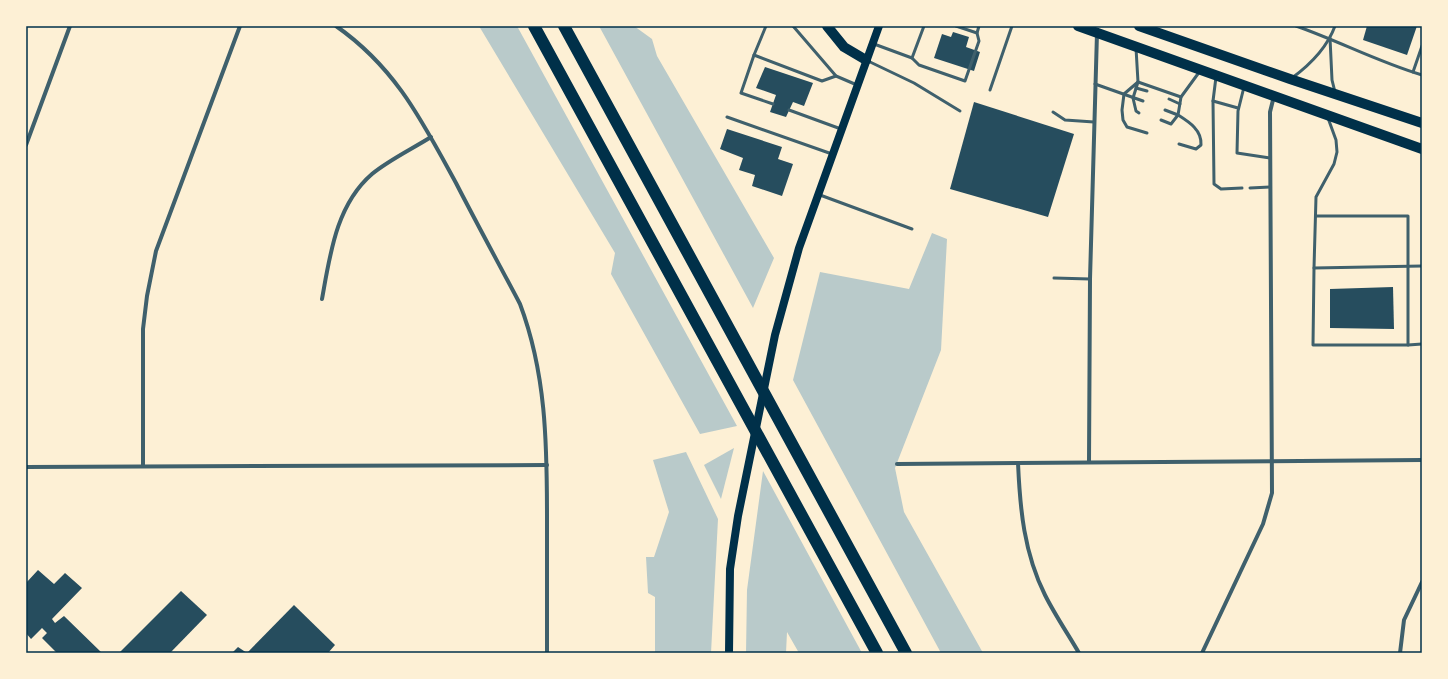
<svg xmlns="http://www.w3.org/2000/svg" width="1448" height="679" font-family="'Golos Text',sans-serif">
<style>
.green{fill:#b9caca}
.building{fill:#264d5e}
.lines{fill:none;stroke-linecap:round;stroke-linejoin:round}
.service{stroke:#3f606c;stroke-width:3}
.minor{stroke:#3f606c;stroke-width:4}
.secondary{stroke:#003049;stroke-width:8}
.primary{stroke:#003049;stroke-width:10}
.motorway{stroke:#003049;stroke-width:12}
.neatline{fill:none;stroke:#003049;stroke-width:1.5}
</style>
<rect width="100%" height="100%" fill="#fdf0d5"/>
<g class="green">
<path d="M479,26H517L737,426L700,434L611,274L615,253Z"/>
<path d="M599,26H634L652,39L657,56L774,258L753,308Z"/>
<path d="M932,233L947,239L941,350L895,468L904,512L983,653H941L793,380L820,272L909,289Z"/>
<path d="M734,448L721,499L704,465Z"/>
<path d="M686,452L718,519L711,653H655V597L648,593L646,557H654L669,512L653,460Z"/>
<path d="M763,471L862,653H799L787,632L786,653H746L747,590Z"/>
</g>
<g class="building">
<path d="M1367,26H1417L1407,55L1363,40Z"/>
<path d="M953,32L969,37L966,47L980,52L974,71L934,58L942,34L951,37Z"/>
<path d="M765,67L813,83L804,106L793,102L786,117L770,112L776,95L756,88Z"/>
<path d="M974,102L1074,134L1048,217L950,189Z"/>
<path d="M727,129L782,147L778,159L793,164L782,196L752,186L755,175L739,170L743,158L720,149Z"/>
<path d="M1393,287L1394,329L1330,328V289Z"/>
<path d="M38,570L54,584L65,573L82,588L52,619L55,623L64,616L102,653H57L42,638L47,633L42,628L31,639L26,633V583Z"/>
<path d="M181,591L207,615L170,653H119Z"/>
<path d="M294,605L335,645L328,653H247Z"/>
<path d="M238,647L247,653H232Z"/>
</g>
<g class="lines">
<g class="service">
<path d="M793,26L836,76L857,85"/>
<path d="M956,26L977,33"/>
<path d="M1296,26C1339,41 1378,62 1422,75"/>
<path d="M1330,38L1332,80L1335,92"/>
<path d="M874,44L912,58L919,65L965,81L979,41L977,33L979,26"/>
<path d="M1136,48L1138,82L1133,98L1136,111L1139,113"/>
<path d="M754,55L766,26"/>
<path d="M912,58L924,26"/>
<path d="M868,61L914,83L960,111"/>
<path d="M1413,72L1422,46"/>
<path d="M1216,77L1213,101L1214,184L1221,189L1242,188"/>
<path d="M1292,78C1311,64 1327,48 1335,26"/>
<path d="M1138,82L1124,94L1122,110L1123,120L1127,127L1147,133"/>
<path d="M1138,82L1181,97"/>
<path d="M1095,84L1143,101"/>
<path d="M1244,87L1238,111L1237,153L1270,158"/>
<path d="M1136,88L1147,91"/>
<path d="M990,90L1012,26"/>
<path d="M1169,99L1180,104"/>
<path d="M1213,101L1238,108"/>
<path d="M773,104L741,93L754,55L822,81L836,76"/>
<path d="M789,110L841,129"/>
<path d="M1053,112L1065,120L1094,122"/>
<path d="M727,117L832,154"/>
<path d="M1328,118L1336,140L1337,152L1334,164L1316,197L1314,268L1422,266"/>
<path d="M1161,120L1171,124L1178,115L1165,110"/>
<path d="M1179,144L1196,149L1201,145C1202,130 1189,122 1178,115L1181,97L1200,71"/>
<path d="M1250,188L1270,187"/>
<path d="M820,195L912,229"/>
<path d="M1314,268L1313,345H1408V216H1316"/>
<path d="M1054,278L1090,279"/>
<path d="M1408,345L1422,344"/>
</g>
<g class="minor">
<path d="M336,26C396,68 422,121 456,183C477,224 499,264 520,304C546,373 547,443 547,516C547,562 547,607 547,653"/>
<path d="M26,145L70,26"/>
<path d="M322,299C330,255 336,205 372,174C389,160 412,149 431,137"/>
<path d="M1089,462L1090,279L1097,33"/>
<path d="M1018,463C1020,509 1024,553 1045,595C1055,615 1068,634 1079,653"/>
<path d="M897,464L1422,460"/>
<path d="M143,466V329L147,296L156,251L240,26"/>
<path d="M26,467L547,465"/>
<path d="M1202,653L1263,524L1272,493L1270,112L1274,96"/>
<path d="M1400,653L1404,620L1422,582"/>
</g>
<path class="secondary" d="M729,653L730,569L738,516L775,335L799,248L879,26"/>
<g class="primary">
<path d="M827,26L844,47L866,60"/>
<path d="M1078,26L1422,149"/>
<path d="M1139,26L1290,79L1422,123"/>
</g>
<g class="motorway">
<path d="M534,26L877,653"/>
<path d="M564,26L906,653"/>
</g>
</g>
<rect width="1448" height="679" fill="none" stroke="#fdf0d5" stroke-width="54"/>
<rect x="27" y="27" width="1394" height="625" class="neatline"/>
</svg>
